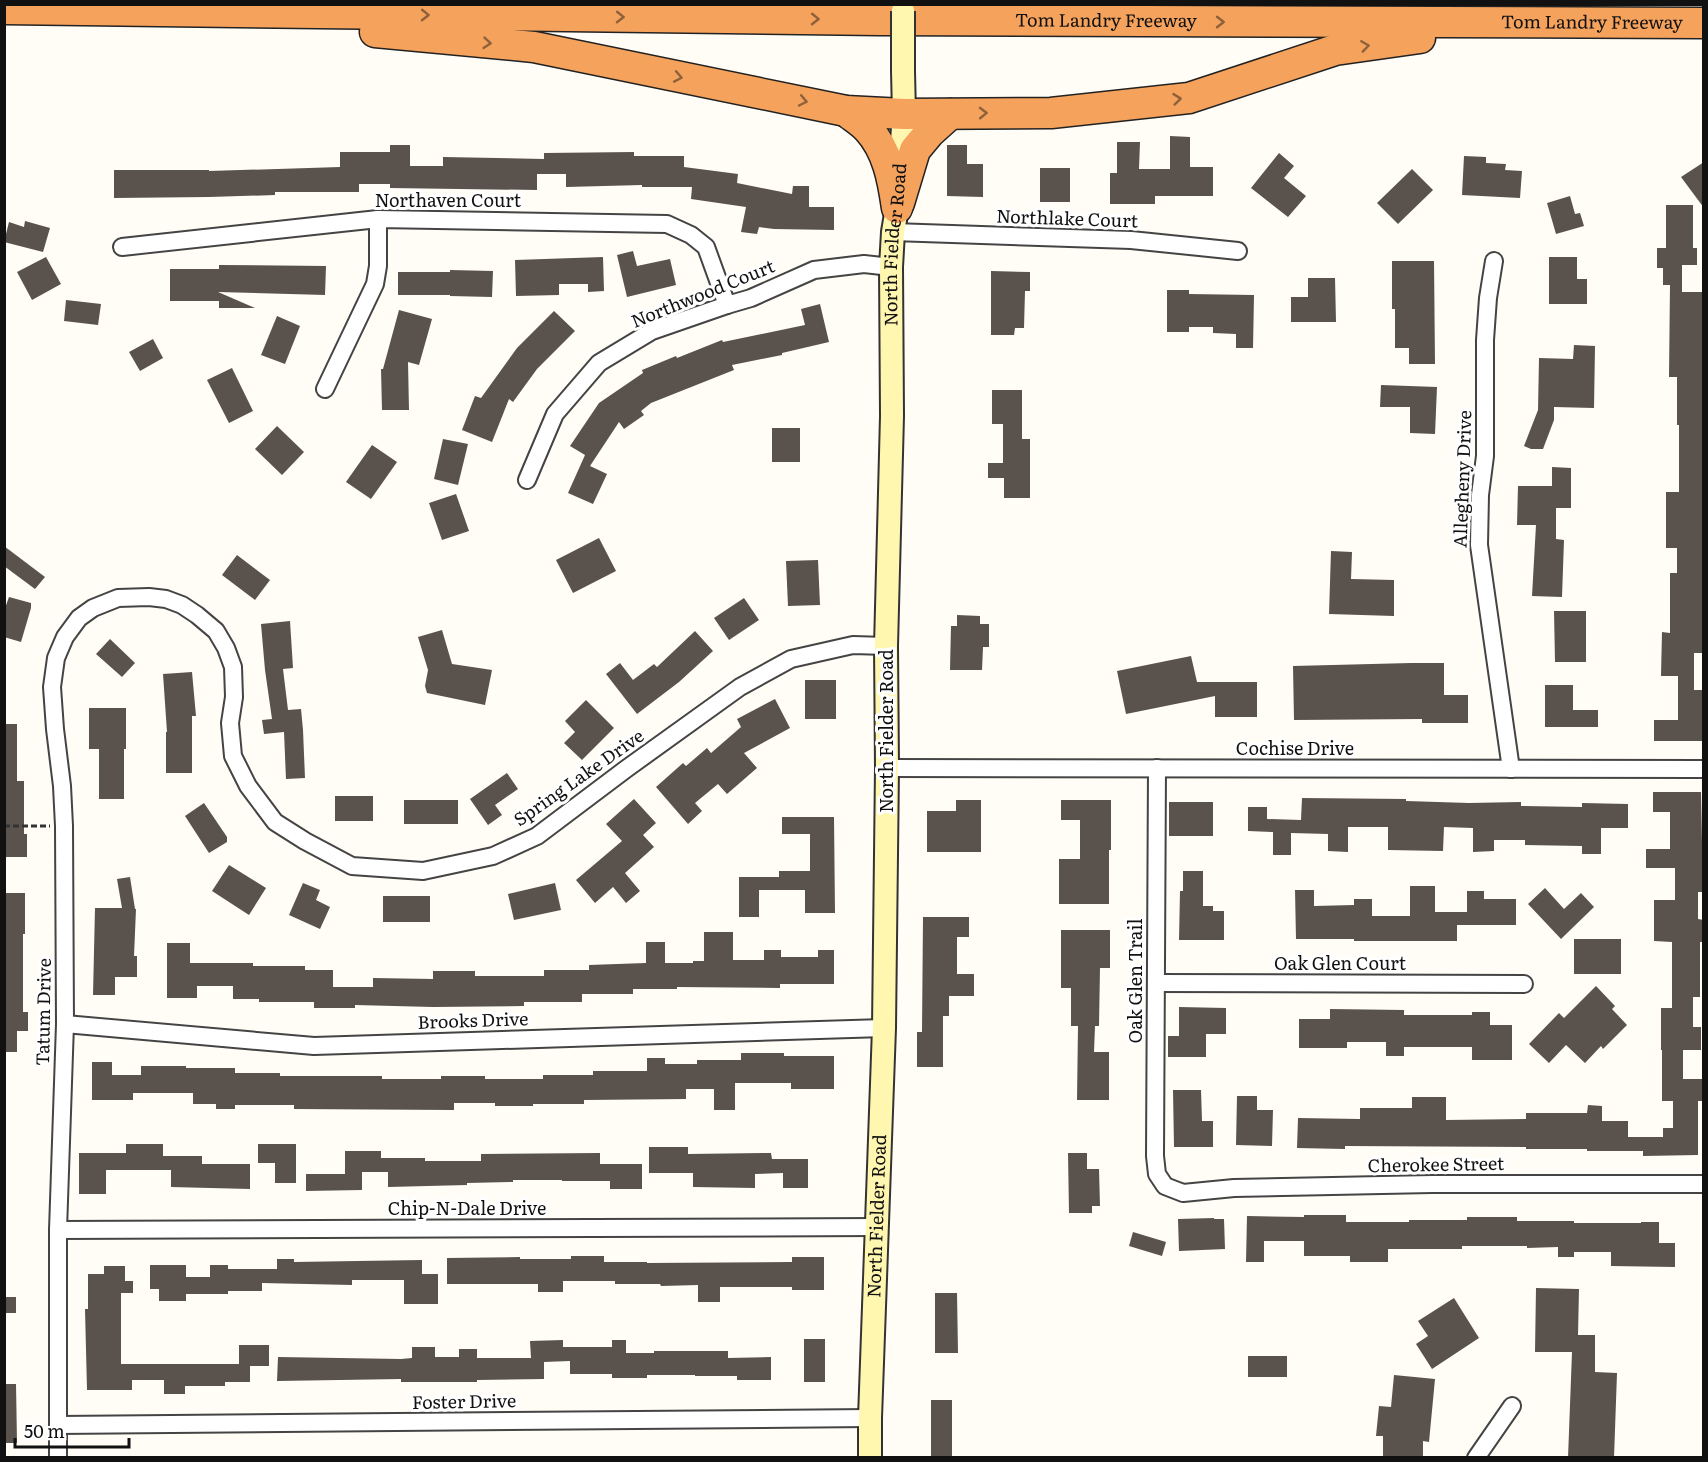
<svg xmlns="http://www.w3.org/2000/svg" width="1708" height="1462" font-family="Literata,serif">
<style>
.building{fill:#5a524d}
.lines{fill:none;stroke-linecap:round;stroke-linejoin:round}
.minor-casing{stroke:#444;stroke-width:20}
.secondary-casing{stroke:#333;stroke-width:26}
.motorway-casing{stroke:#222;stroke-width:33}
.path{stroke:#333;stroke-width:3;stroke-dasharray:6 3;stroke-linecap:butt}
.minor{stroke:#fff;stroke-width:16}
.secondary{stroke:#fff6b0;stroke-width:22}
.motorway{stroke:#f5a25d;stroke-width:30}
.secondary-bridge-casing{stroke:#333;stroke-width:26;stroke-linecap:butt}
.secondary-bridge{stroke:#fff6b0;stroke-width:22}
.oneway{stroke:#8e613b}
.labels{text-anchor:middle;stroke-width:6;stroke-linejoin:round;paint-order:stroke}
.street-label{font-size:18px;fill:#111;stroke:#fff}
</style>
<rect width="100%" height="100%" fill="#fffdf5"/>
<g class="building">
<path d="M1170,136L1190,137V167H1213V196H1155V204H1110V173H1117V142H1140L1139,169H1170Z"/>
<path d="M390,145H410V166H443V157L544,159V153L634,152V156H684V167L738,174L737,183L792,194L793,186H809V207H834V230L774,229L759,227L757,234L741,232L746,207L691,199L692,187H642V185L566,187V174H537V190L390,188V184H359V192H275V195L209,197L114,198V170H209V171L340,167V152H390Z"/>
<path d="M947,145H967V164H983V197L947,196Z"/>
<path d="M1279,153L1294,166L1284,178L1306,196L1288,217L1251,188Z"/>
<path d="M1464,156L1486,157V163L1506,164L1505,170L1522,171L1520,198L1462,195Z"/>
<path d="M1704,162V208L1681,177Z"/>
<rect x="1040" y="168" width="30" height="34"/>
<path d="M1412,169L1433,190L1398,224L1377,203Z"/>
<path d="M1570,196L1575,214L1580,213L1584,226L1556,234L1547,203Z"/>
<path d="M1666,205H1693V248H1697V265H1682V292H1704V569H1702V633H1704V653H1694V690H1704V741H1654V720H1678V676H1661L1662,632L1670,633V573H1677V548H1666V492H1679V425H1677V377H1669L1670,285H1663V268H1657V248H1666Z"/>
<path d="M25,221L50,228L43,252L4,242L9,222L24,227Z"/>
<path d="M633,251L637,266L670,259L676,285L627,297L617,255Z"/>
<path d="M46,257L61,284L32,300L17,272Z"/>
<path d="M603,257L604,291L588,292V284H559V295L516,296L515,260Z"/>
<path d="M1549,257H1577V279H1587V304H1549Z"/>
<path d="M1392,261H1434L1435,364H1409V348H1395V309H1392Z"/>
<path d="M219,265L326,266L325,295L218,292L255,308H219V301H170V269H219Z"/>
<path d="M450,270L493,271L492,297L450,296V295H398V272H450Z"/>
<path d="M991,271L1030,272V291H1025L1024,328H1015L1014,335H991Z"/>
<path d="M1308,278H1335L1336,322H1291V297H1308Z"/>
<path d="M1167,290H1189V294L1254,295L1253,348H1236V334L1213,333V327H1189V332H1167Z"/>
<path d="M66,300L101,304L98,325L64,321Z"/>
<path d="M820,304L829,342L782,353V355L732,365L734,370L651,403L641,411L644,415L624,429L619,422L590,466L607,474L593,504L568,493L585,455L570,446L599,403L643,373L642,370L676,356L677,358L722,340L723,342L805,325L801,309Z"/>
<path d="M399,310L432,319L419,365L408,362L409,410H382L381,369H383Z"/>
<path d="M554,311L575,331L537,369L513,402L509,399L492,442L462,430L475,396L481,398L517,348Z"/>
<path d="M277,316L300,326L285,364L261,355Z"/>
<path d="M153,339L163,358L140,371L129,352Z"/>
<path d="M1574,345L1595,346L1594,408L1554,407V420L1543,449H1531L1524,446L1538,410L1539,358L1573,359Z"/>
<path d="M232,368L253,411L229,423L207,380Z"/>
<path d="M1381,385L1437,387L1435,434L1410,433V407H1380Z"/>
<path d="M992,390H1022V439H1030V498H1004V478H988V463H1003V424H992Z"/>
<path d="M277,426L304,452L282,475L255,449Z"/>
<rect x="772" y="428" width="28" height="34"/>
<path d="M443,439L468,444L458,485L434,479Z"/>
<path d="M372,445L397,462L371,499L346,482Z"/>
<path d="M1552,467L1571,468V508H1556V539L1564,540L1562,597L1532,596L1536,525H1517L1518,486H1552Z"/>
<path d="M456,494L469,531L442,540L429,503Z"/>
<path d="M599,538L616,571L573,593L556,560Z"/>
<path d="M4,546L45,577L35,589L4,566Z"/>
<path d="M1331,551L1352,552L1351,579L1394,580V616L1329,614Z"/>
<path d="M237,555L270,580L255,600L222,575Z"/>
<path d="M818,560L820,605L788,606L786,561Z"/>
<path d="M9,597L31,603V608L21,642L4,637V611Z"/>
<path d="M744,598L759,620L729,640L714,618Z"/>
<path d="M1554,611H1586V662H1555Z"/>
<path d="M957,615L980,616V624H989V647H983L982,670H950L951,626H957Z"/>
<path d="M290,621L293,668L283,669L288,710L301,709L303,730L305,778L286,779L284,732L264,734L262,720L272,719L265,670L261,624Z"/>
<path d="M442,630L452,664L492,670L485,705L427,693L425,686L428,670L418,637Z"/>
<path d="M695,631L713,651L679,682L637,714L606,674L620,663L633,680L654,664L657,667Z"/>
<path d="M110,639L135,663L122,677L96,654Z"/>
<path d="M1191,656L1197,682H1257V717H1215V696L1126,714L1117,671Z"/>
<path d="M1411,663H1444V695H1468V723H1422V719L1294,720L1293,666Z"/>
<path d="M192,672L196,716H192V773H166V732H167L163,674Z"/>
<rect x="805" y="680" width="31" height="39"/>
<path d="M1545,685H1573V710H1598V727H1545Z"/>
<path d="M775,699L790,728L744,753L757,768L727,794L718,784L695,803L702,811L688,824L656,787L683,763L686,766L707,748L711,753L741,727L737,719Z"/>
<path d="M586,700L614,728L582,760L564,743L575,732L565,721Z"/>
<path d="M89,708H126V749H124V799H99V749H89Z"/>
<path d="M4,724H17V781H24V834H27V857H4Z"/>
<path d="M507,773L518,789L495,805L502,815L488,825L470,799Z"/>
<path d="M1653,792H1701L1703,892H1698V919L1704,920V942H1700V997H1693V1027H1701V1050H1683V1079H1702V1101H1698V1155L1643,1156V1151H1587V1149H1526V1147L1345,1146V1149L1297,1148L1298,1118L1360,1119V1108H1412V1097H1446V1120L1526,1119V1113H1587L1588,1105L1602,1106V1121H1628V1137H1663V1128H1673V1101H1662V1050H1661V1008H1672V942L1654,941V900H1675V868H1646V849H1670V812H1653Z"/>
<rect x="335" y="796" width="38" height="25"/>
<path d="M1302,798L1406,799V801L1469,803L1521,802V806L1582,807V803L1628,804V828H1601V854H1582V846L1525,845V840H1494V851L1473,852V828L1444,827L1443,851L1388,850V827H1348V852L1328,851V834L1291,833V855H1273V832L1248,831V807H1267V819L1301,820Z"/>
<path d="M634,799L656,823L643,835L654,847L625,873L640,891L626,903L613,887L595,903L576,880L622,841L606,824Z"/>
<rect x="404" y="800" width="54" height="24"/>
<path d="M956,800H981V852H927V811H956Z"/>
<path d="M1061,800H1111V850H1109V904H1059V859H1080V820H1061Z"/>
<rect x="1169" y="802" width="44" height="34"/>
<path d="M204,803L227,837V842L209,853L185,816Z"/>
<path d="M782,817H834L835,913H805V890H759V917H739V877H779V871H810V834H782Z"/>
<path d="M229,865L266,888L249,915L212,891Z"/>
<path d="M1183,871H1203V906H1213V911H1224V940H1179L1180,891H1183Z"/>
<path d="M130,877L135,909H136L134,956H137V977H115V995H93L95,908H122L117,879Z"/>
<path d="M303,883L320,890L316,900L330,907L320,929L289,915Z"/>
<path d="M555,883L561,910L514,920L508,894Z"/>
<path d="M1410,886H1435V912H1467V891H1484V899H1516V925H1457V941H1354V939H1296L1295,890H1314V906L1354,905V899H1372V916H1410Z"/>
<path d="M1545,888L1564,909L1581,893L1594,907L1561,939L1528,904Z"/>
<path d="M4,893H25V934H23V1012H28V1031H17V1052H4Z"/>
<rect x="383" y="896" width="47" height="26"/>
<path d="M923,917H969V937H957V974H974V996H949V1016H943V1067H917V1032H922Z"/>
<path d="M1061,930H1110V968H1100L1099,1026H1095L1094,1052H1109V1100H1077L1078,1026H1071V988H1061Z"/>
<path d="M704,932H733V960H764V950H781V957H818V950H834V984H780V988L677,987V989H633V994H582V1002H524V1006L433,1007L355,1005V1008H314V1002H259V999H233V986H197V998H167V943H190V963H253V966H305V970H333V987H373V978L433,979V971H475V976H544V970H589V965L646,963V942H665V963H693V961H704Z"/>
<rect x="1574" y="939" width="47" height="35"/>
<path d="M1596,986L1615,1006L1612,1009L1627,1025L1603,1049L1601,1046L1585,1063L1566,1045L1549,1063L1529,1044L1559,1013L1564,1018Z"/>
<path d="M1179,1007L1226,1008V1034H1206V1057H1168V1036H1179Z"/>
<path d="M1330,1009L1404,1010V1015H1472V1012H1490V1025H1512V1060H1472V1047H1404V1056H1386V1042H1347V1048H1299V1019H1330Z"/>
<path d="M741,1053H784V1056H834V1089H791V1083H735V1110H714V1089H686V1099L584,1100V1104H533V1106H495V1103H454V1110L294,1109V1105H235V1109H216V1104H193V1093H133V1100H92V1062H112V1075H141V1066H186V1068H235V1073H280V1076H382V1079H441V1076H485V1079H543V1075H593V1071H647V1058H665V1064H697V1060H741Z"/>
<path d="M1173,1090H1201L1202,1121H1213V1147H1174Z"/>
<path d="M1237,1096H1257V1110H1273L1272,1146L1236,1145Z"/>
<path d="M126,1144H163V1156H202V1164H250V1189L171,1187V1170H106V1194H79V1153H126Z"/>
<path d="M258,1144H296V1183H275V1163H258Z"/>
<path d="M649,1147H688V1154L771,1153L772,1159H808V1188H783V1173L755,1174V1188L693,1187V1173H649Z"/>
<path d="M345,1151H381V1158H425V1161H481V1154L600,1153V1164H642V1189H610V1181H562V1180H513V1182L467,1183V1185L388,1187V1172H362V1190L306,1191V1174H345Z"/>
<path d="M1068,1153H1087V1169H1099L1100,1206H1092V1213H1069Z"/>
<path d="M1304,1215H1346V1222H1409V1220H1467V1217H1517V1221H1574V1223H1641V1222H1659V1243H1675V1267L1611,1266V1252H1574V1257H1558V1247L1527,1248V1246H1462V1249H1388V1262H1350V1256H1304V1241H1264V1262H1246L1247,1216L1304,1217Z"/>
<path d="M1214,1218V1219H1224L1225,1249L1179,1251L1178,1219Z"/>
<path d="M1133,1232L1166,1242L1162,1256L1129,1246Z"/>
<path d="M571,1256H604V1262H647V1263L792,1262V1257H824V1290H792V1287H720V1302H698V1285L661,1286L660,1284H615V1281H563V1292H538V1284H447V1258L520,1257V1259H571Z"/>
<path d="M277,1259H294V1262L422,1260V1274H438V1304H404V1280H352V1285L262,1283V1291H228V1294H186V1301H159V1289H150V1265H186V1277H210V1265H228V1269H277Z"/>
<path d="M104,1266H125V1281H133V1293H121V1364H239V1345H269V1366H250V1382H225V1386H185V1394H164V1380H132V1390H87L85,1309H88V1274H104Z"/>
<path d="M1536,1288L1579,1289L1578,1335H1595V1372L1617,1373L1614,1458H1568L1572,1352H1535Z"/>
<path d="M935,1293H957L958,1353H935Z"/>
<rect x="4" y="1297" width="12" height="16"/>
<path d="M1454,1298L1479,1338L1432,1369L1416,1344L1428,1336L1418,1321Z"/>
<rect x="804" y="1339" width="21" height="43"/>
<path d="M563,1340V1347H612V1340H626V1353H654V1351H728V1358L771,1357V1380H737V1376H695V1375H647V1378H612V1374H570V1361L544,1362V1379L477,1380V1382H401V1379L277,1381L278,1357L401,1359L412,1358V1347H435V1357H459V1349H477V1358H531L530,1341Z"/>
<rect x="1248" y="1356" width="39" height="21"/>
<path d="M1394,1375L1435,1379L1429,1442L1423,1441V1458H1383V1436H1376L1379,1406L1391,1407Z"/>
<path d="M4,1384H16L17,1443H4Z"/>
<rect x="931" y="1400" width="21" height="57"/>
</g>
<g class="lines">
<defs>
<g id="minor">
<path d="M893,232L1131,240L1238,251"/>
<path d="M122,247L378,219L667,224L691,235L706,247L727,305"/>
<path d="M1494,261L1488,298L1485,340V456L1480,495L1479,545L1511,769"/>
<path d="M325,389L375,284L378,266V219"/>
<path d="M527,480L555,414L599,363L652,331L727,305L751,298L814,270L864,264L891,267"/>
<path d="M887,768L1704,769"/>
<path d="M1157,768L1155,1156L1157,1174L1165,1186L1183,1193L1234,1188L1432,1184H1704"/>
<path d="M1156,983L1524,984"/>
<path d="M65,1024L314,1046L884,1028"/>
<path d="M58,1230L877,1227"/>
<path d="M58,1425L870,1418"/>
<path d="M58,1458V1230L65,1024L64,826L62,786L55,729L52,687L56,658L65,637L79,618L93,608L118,598L149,597L166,599L182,605L197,615L216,631L226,648L233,667L234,697L230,723L233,756L248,786L275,822L305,841L352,866L423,871L493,856L537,836L626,769L740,687L791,659L853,645L886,646"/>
<path d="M1476,1458L1512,1406"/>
</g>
<g id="secondary">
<path id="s1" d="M870,1458V1418L884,1028L887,768L886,646L892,416L891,267L893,232L897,208L904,114L903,71"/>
</g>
<g id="motorway">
<path id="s2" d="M4,9L879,20L1704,23"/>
<path d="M375,32L534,47L846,111L904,114L1051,113L1189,98L1335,50L1420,38"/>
<path d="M846,111C853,117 862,122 868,129C888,151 893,180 897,208"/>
<path d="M899,203L915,150L930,132L950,114"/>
</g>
</defs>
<use href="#minor" class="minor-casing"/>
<use href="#secondary" class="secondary-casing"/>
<use href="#motorway" class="motorway-casing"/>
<path class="path" d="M4,826H50"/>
<use href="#minor" class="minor"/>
<use href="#secondary" class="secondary"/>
<use href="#motorway" class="motorway"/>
<defs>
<path id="secondary-bridge" d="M903,11V71"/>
</defs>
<use href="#secondary-bridge" class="secondary-bridge-casing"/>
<use href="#secondary-bridge" class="secondary-bridge"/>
</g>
<defs><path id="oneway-chevron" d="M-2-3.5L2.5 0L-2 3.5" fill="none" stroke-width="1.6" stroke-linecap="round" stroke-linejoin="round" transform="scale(1.5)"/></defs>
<g class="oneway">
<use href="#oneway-chevron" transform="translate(425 15) rotate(1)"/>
<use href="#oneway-chevron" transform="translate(620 17) rotate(1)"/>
<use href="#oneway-chevron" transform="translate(815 19) rotate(1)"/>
<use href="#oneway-chevron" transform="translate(1220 22)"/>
<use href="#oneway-chevron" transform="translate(487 43) rotate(5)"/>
<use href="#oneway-chevron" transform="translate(1365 46) rotate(-8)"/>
<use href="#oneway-chevron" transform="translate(678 77) rotate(11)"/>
<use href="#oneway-chevron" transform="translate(1177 99) rotate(-6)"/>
<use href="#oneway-chevron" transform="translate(803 101) rotate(12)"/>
<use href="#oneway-chevron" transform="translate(983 113) rotate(-1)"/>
</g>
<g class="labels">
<g class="street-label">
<text dy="6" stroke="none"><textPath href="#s2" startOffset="1102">Tom Landry Freeway</textPath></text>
<text dy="6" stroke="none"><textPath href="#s2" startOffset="1588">Tom Landry Freeway</textPath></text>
<text x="448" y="207">Northaven Court</text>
<text transform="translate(1067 219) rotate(2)" y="6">Northlake Court</text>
<text dy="6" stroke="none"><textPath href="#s1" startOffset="1214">North Fielder Road</textPath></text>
<text transform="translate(703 294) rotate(-22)" y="6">Northwood Court</text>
<text transform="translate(1463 479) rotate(-88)" y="6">Allegheny Drive</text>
<text transform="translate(887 731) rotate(-90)" y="6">North Fielder Road</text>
<text x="1295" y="755">Cochise Drive</text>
<text transform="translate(579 778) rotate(-35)" y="6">Spring Lake Drive</text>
<text x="1340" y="970">Oak Glen Court</text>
<text transform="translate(1136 981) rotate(-90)" y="6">Oak Glen Trail</text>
<text transform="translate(44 1012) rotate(-89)" y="6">Tatum Drive</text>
<text transform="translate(473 1021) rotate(-2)" y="6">Brooks Drive</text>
<text transform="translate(1436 1165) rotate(-1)" y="6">Cherokee Street</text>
<text x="467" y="1215">Chip-N-Dale Drive</text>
<text dy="6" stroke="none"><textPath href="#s1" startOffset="242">North Fielder Road</textPath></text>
<text transform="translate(464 1402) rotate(-1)" y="6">Foster Drive</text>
</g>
</g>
<rect width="1708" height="1462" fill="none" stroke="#111111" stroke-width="12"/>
<path d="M15 1438v9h114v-9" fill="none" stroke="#111111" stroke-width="3"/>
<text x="24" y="1438" font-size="18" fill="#111111" stroke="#ffffff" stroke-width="4.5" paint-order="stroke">50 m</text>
</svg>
